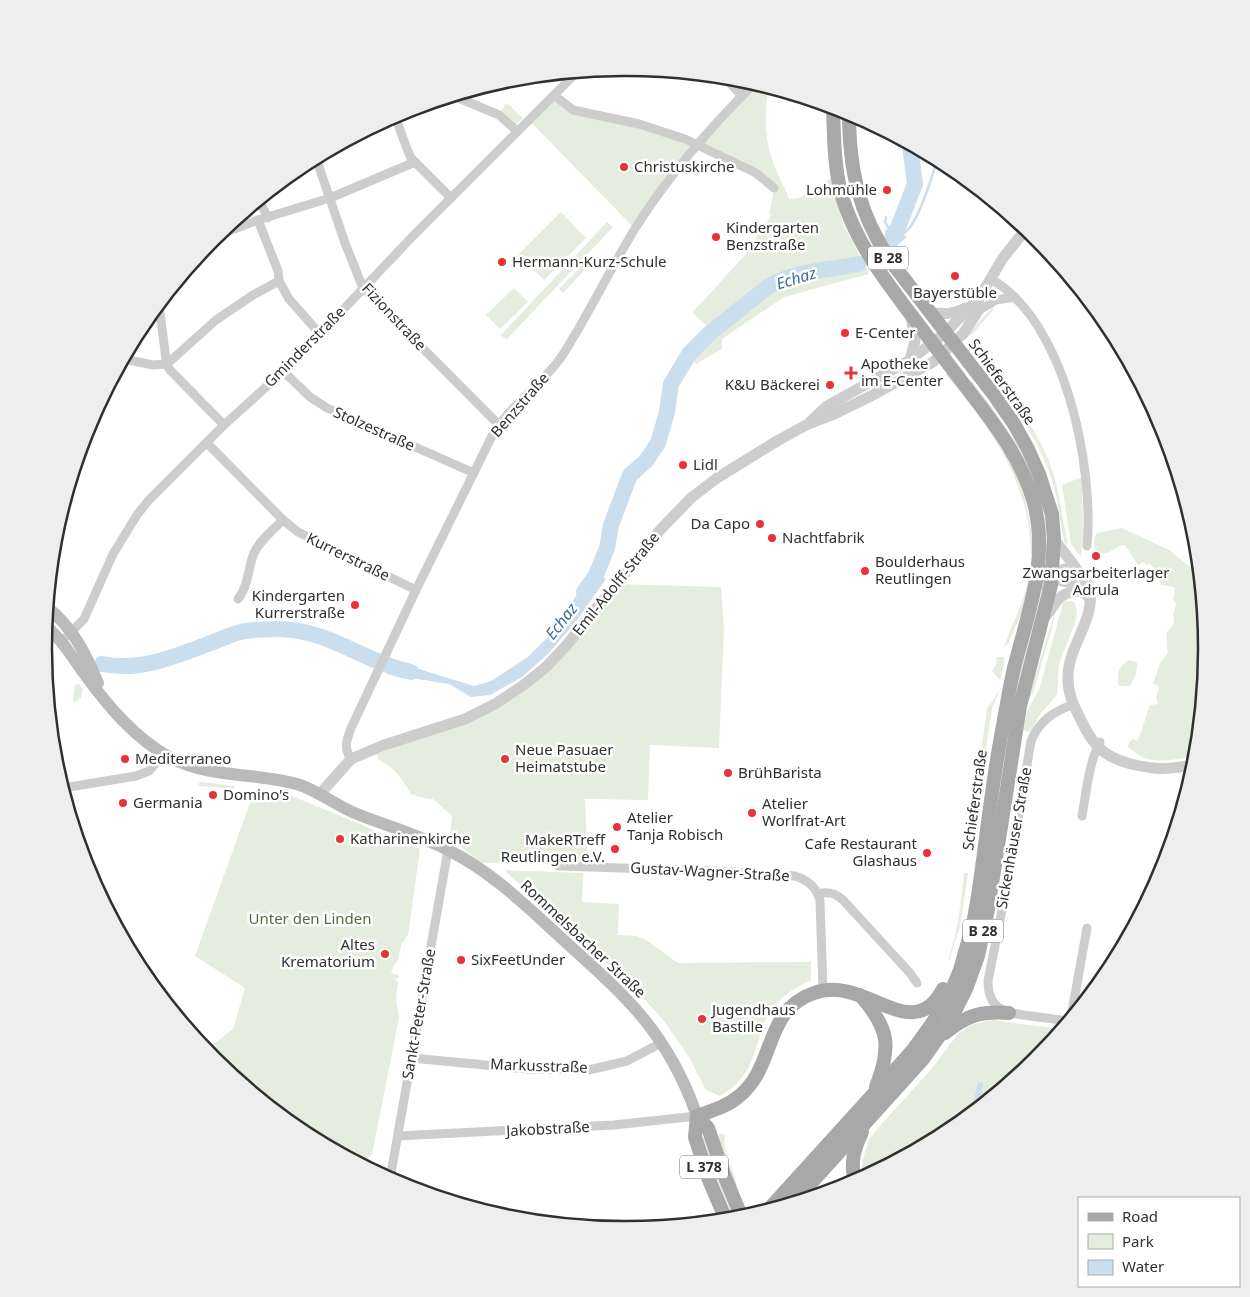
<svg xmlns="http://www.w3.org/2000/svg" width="1250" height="1297" font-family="'Noto Sans',sans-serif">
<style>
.green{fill:#e5edde}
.water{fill:#cbdeed}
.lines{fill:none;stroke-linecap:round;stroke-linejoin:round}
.stream{stroke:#cbdeed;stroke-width:2.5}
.river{stroke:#cbdeed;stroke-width:16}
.minor{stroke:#cdcdcd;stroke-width:9}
.tertiary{stroke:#cdcdcd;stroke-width:11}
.secondary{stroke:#bababa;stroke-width:12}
.primary{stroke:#a8a8a8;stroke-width:14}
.poi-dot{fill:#e63337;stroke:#fff;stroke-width:2}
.labels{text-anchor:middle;stroke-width:5;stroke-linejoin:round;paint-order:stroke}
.shield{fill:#fff;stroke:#6e6e6e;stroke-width:1}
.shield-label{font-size:14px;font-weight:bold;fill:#303030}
.poi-label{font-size:15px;fill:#303030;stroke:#fff;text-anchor:start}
.street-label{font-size:15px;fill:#303030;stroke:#fff}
.park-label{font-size:15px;fill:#516d3d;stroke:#fff}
.water-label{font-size:16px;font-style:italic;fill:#3d6e93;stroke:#fff}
.rim{fill:none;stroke:#303030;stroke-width:2.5}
</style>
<rect width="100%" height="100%" fill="#fff"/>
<g class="green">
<path d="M755,83L769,88C763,115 765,144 776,170C780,180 786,189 789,199L799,198L831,178L843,224L869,274L784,297L722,339V349L696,364L688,354L711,329L692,313L744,256L772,214L769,215L774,188L765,180L697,144L635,229L529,120L554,95L567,106L697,144Z"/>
<path d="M505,104L509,105L523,118L515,126L501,113Z"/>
<path d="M903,141L934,158L904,159Z"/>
<path d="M561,212L586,238L544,280L518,255Z"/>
<path d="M607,222L613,227L506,340L501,335Z"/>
<path d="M591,256L595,259L563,293L559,289Z"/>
<path d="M514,288L528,302L500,329L486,315Z"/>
<path d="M994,306L993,310L972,335L969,336L973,328Z"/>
<path d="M976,354C1007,392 1040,429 1054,476C1061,498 1062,521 1068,543L1065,544C1060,527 1060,509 1055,491C1042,439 1007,397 975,356Z"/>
<path d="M946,372L950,376C966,396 988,420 1001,442C1022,477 1031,514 1033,555L1031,554C1030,501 1009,457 978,415C969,402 958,387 946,376Z"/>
<path d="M972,381C1003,423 1047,476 1049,531C1049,539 1047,547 1046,555L1044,515L1034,481L969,384Z"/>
<path d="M1082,477L1083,535L1081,557L1071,544L1062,485Z"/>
<path d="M1122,528L1169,550L1190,567L1199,577L1205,638L1196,681L1200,714L1196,755C1180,759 1157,764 1142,757C1137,754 1133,750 1128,747L1129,742L1133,739L1138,741L1150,705L1158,704L1156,697L1159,688L1158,685L1153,684L1160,663L1168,653C1166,646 1168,641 1166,634L1174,623L1173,614L1176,604L1173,600L1175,587L1161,585L1158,574L1150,564L1147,565L1143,562L1138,565L1125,545H1122C1118,547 1112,551 1107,553C1094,557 1091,542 1097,533Z"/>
<path d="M1029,576L1031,578L1025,605L1008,644L1004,647C1012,623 1025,601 1029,576Z"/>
<path d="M1045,583L1005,759H1002L1013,694L1040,586Z"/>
<path d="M616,584L721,587L724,629L719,748L650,745L648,800L585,799L588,865L482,863L450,838L452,816L433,799L423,798L411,794C402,779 395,768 379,760L377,754L432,731L516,691Z"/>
<path d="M1066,601H1072L1075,603L1077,613L1075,622L1059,664L1057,695L1041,713L1030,732L1023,730L1027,711L1039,690L1063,603Z"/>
<path d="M1056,608L1052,628L1033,693L1027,702Z"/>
<path d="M997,657H1004V664L1000,680L992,671L996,664Z"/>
<path d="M1129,660L1136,662L1138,665L1136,670L1137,672L1130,686H1119C1117,674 1117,667 1129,660Z"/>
<path d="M79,684L83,689L81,698L77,700L75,703L73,701L75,685Z"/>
<path d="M999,691L992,709L977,807H973L987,709Z"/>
<path d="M201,782L234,786L235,789L199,786L198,784Z"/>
<path d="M255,789L292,796L420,849L408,936L406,935L405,940L402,942L397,963H395L391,973L399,975L398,979L394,978L398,982L396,997L399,1018L372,1154L363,1164L302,1132L214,1059L206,1050L233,1029L245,988L195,956Z"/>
<path d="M504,870L583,873L582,902L619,904L618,935L636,936L646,940L678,963L811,962V980C791,989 773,1002 764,1023C761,1030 760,1038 757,1045C750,1069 742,1083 720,1096L706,1090L689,1057L664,1021L638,992Z"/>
<path d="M964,873H968L960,927L949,960H948C958,932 961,903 964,873Z"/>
<path d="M992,1020L1061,1029L1036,1060L948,1132L863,1177L861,1171L863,1158L869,1140L878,1128L933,1067L957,1035L971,1025Z"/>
<path d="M719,1133L725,1135C721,1155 738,1173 737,1192L719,1138Z"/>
<path d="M706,1137L737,1219H735L725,1205L701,1139Z"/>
</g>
<g class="water">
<path d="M893,228L907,237L894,248L889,243L885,230Z"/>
<path d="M596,573L606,579L577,620L549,653L522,677L490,695L471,697L449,684L387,674L393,661L474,686L491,681L528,657L552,633L583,585L588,586Z"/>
<path d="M983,1082L981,1105L971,1113L978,1083Z"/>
</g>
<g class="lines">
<g class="stream">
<path d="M886,217L885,222L890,230"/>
<path d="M901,235C917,230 932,176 937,160"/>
</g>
<g class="river">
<path d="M889,243L897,230L915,184L910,145"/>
<path d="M584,592L596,575L607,548L611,525L630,475L646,461L658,443L667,412L671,384L689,354L710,333L769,286C797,271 828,270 859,264"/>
<path d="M102,664C143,672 178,655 216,641C224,638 232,634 241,632C251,629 264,630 275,629C327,628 363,662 411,672"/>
</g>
<g class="minor">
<path d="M724,77L742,96"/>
<path d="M554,95L573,110L639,124L685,139L756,173L774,188"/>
<path d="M454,96L499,115L517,131"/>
<path d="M395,116L407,149L411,158L451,198"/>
<path d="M316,158L345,243L363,288L499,425"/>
<path d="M259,200L268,218"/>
<path d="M258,220L278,271L279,281L289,299L320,334"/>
<path d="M216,236L258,220L330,198L415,162"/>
<path d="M991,279C1066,322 1094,466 1087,546"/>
<path d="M159,305L166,359L169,369L224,425"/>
<path d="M978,311L996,300L1015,297"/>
<path d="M124,359L153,365L167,364L216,320L253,295L279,281"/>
<path d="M283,371L310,397L327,408L474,473"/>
<path d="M207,443L283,520L298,532L416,590"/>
<path d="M238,599C248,587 248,568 254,553C260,540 273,530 283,520"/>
<path d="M67,636L84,619L113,554L137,515L148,501L224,425L276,378L320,334L412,237L577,72"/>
<path d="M1202,691L1204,668"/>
<path d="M351,759C343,748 347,738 352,726L416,590L492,436C510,405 542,385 562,356C589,314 610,269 636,227C670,174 710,127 755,83"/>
<path d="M63,788L136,776L149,771L164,754"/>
<path d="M1082,816C1086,794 1089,762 1100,742"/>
<path d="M558,866L716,871L795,876C808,880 817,887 820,901L823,990"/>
<path d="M818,894C828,891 835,893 843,900L910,973L917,983"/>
<path d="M1071,1017L1087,928"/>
<path d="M1068,1021C1056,1019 1043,1018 1031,1016C1007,1013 988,1011 988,981L1009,874L1031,741C1039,722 1052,712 1072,705"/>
<path d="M412,1058L527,1069L589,1070L627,1061L661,1043"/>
<path d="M398,1136L614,1125L697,1116"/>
<path d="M390,1179L448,850"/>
</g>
<g class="tertiary">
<path d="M929,312C944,315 953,314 966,308"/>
<path d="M910,360L915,341L911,316"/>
<path d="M811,421L827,406L910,360L945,333L979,298L1003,258L1026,229"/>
<path d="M1054,539L1088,584C1099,616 1069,643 1068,675C1067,696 1076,710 1085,728C1096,749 1108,758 1131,764C1156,770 1170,770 1195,764"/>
<path d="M1047,569L1052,574L1062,581L1071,583L1090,598"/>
<path d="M1034,589L1052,574L1064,569L1078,572"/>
<path d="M1043,619C1058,604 1055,593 1079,591"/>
<path d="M320,794L351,759L384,745L465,719L495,704L525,684L546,667L565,647L661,529L691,498L717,478L777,441L808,424L834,414L871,396L933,362L963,334L978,311L979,298"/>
</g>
<g class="secondary">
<path d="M48,608C73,628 86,654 98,683"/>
<path d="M46,626C61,639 72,656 83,672C107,705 135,739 171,758C211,779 258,772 300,785C320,792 337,806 357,814C387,826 419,835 448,850C489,870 523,903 556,933C579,955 605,976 627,1000C659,1033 682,1073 697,1116"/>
</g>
<g class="primary">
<path d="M860,995C889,1028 892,1046 876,1087"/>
<path d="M945,1033C967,1015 981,1011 1009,1013"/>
<path d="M697,1116C711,1111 726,1107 738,1097C777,1067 762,1011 814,993C865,974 912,1048 943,989"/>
<path d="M697,1116L708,1128L725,1177L742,1218"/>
<path d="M697,1116L695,1137L709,1180L726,1220"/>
<path d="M855,1181C850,1163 854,1149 862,1132"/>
<path d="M794,1202L923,1059L950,1021L966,989L978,956L988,909L1020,706L1051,585L1054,539L1052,514L1039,474L1028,449L1014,424L994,395L892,263C859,215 849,170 849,112"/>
<path d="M769,1209L888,1078L912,1051L933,1022L951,992L960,970L973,924L977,902C986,845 991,788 1002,731C1006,710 1009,689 1014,668C1028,612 1049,561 1034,503C1023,462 997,427 972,395C951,367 930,340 909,312C881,275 854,239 841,193C834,165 834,136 833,107"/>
</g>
</g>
<g class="poi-dot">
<circle cx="624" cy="167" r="5"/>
<circle cx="887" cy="190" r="5"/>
<circle cx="716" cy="237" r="5"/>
<circle cx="502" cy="262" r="5"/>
<circle cx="955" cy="276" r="5"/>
<circle cx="845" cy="333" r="5"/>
<path d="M848.5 365.5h5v5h5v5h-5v5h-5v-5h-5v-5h5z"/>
<circle cx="830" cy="385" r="5"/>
<circle cx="683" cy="465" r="5"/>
<circle cx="760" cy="524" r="5"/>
<circle cx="772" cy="538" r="5"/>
<circle cx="1096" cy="556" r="5"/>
<circle cx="865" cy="571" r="5"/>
<circle cx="355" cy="605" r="5"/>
<circle cx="125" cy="759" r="5"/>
<circle cx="505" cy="759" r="5"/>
<circle cx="728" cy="773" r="5"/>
<circle cx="213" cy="795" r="5"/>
<circle cx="123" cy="803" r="5"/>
<circle cx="752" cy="813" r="5"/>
<circle cx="617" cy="827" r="5"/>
<circle cx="340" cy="839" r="5"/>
<circle cx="615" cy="849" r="5"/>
<circle cx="927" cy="853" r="5"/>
<circle cx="385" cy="954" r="5"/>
<circle cx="461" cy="960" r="5"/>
<circle cx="702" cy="1019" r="5"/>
</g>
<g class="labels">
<g class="shield">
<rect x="868" y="246.5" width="40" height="23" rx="4"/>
<rect x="963" y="919.5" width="40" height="23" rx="4"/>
<rect x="680" y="1155.5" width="48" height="23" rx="4"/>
</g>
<g class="shield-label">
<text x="888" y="263">B 28</text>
<text x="983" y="936">B 28</text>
<text x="704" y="1172">L 378</text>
</g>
<g class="poi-label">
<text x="634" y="172">Christuskirche</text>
<text x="877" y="195" text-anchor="end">Lohmühle</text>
<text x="726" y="233">Kindergarten<tspan x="726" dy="17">Benzstraße</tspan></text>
<text x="512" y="267">Hermann-Kurz-Schule</text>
<text x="955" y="298" text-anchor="middle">Bayerstüble</text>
<text x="855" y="338">E-Center</text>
<text x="861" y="369">Apotheke<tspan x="861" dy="17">im E-Center</tspan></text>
<text x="820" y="390" text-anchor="end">K&amp;U Bäckerei</text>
<text x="693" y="470">Lidl</text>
<text x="750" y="529" text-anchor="end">Da Capo</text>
<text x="782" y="543">Nachtfabrik</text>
<text x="875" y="567">Boulderhaus<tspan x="875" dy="17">Reutlingen</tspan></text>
<text x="1096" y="578" text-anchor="middle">Zwangsarbeiterlager<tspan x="1096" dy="17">Adrula</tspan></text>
<text x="345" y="601" text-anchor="end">Kindergarten<tspan x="345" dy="17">Kurrerstraße</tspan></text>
<text x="515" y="755">Neue Pasuaer<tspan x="515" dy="17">Heimatstube</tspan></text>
<text x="135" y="764">Mediterraneo</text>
<text x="738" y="778">BrühBarista</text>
<text x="223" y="800">Domino's</text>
<text x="133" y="808">Germania</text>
<text x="762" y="809">Atelier<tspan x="762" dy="17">Worlfrat-Art</tspan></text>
<text x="627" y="823">Atelier<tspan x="627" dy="17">Tanja Robisch</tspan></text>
<text x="350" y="844">Katharinenkirche</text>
<text x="605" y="845" text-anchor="end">MakeRTreff<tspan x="605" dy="17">Reutlingen e.V.</tspan></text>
<text x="917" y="849" text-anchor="end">Cafe Restaurant<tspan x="917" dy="17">Glashaus</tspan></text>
<text x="375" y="950" text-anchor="end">Altes<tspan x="375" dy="17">Krematorium</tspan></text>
<text x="471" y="965">SixFeetUnder</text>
<text x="712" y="1015">Jugendhaus<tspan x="712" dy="17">Bastille</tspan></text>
</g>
<g class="street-label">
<text transform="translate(394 317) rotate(47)" y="5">Fizionstraße</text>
<text transform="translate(305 347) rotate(-45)" y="5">Gminderstraße</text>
<text transform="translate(1002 382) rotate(54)" y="5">Schieferstraße</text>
<text transform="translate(520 405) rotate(-49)" y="5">Benzstraße</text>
<text transform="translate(374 429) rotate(24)" y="5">Stolzestraße</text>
<text transform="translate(348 557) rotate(26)" y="5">Kurrerstraße</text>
<text transform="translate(616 584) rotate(-51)" y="5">Emil-Adolff-Straße</text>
<text transform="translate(975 800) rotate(-82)" y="5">Schieferstraße</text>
<text transform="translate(1014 838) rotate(-80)" y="5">Sickenhäuser Straße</text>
<text transform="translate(710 872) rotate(3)" y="5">Gustav-Wagner-Straße</text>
<text transform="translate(583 939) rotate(43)" y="5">Rommelsbacher Straße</text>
<text transform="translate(419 1014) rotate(-80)" y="5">Sankt-Peter-Straße</text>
<text transform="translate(539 1066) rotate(2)" y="5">Markusstraße</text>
<text transform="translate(548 1129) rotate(-3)" y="5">Jakobstraße</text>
</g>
<g class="park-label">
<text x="310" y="924">Unter den Linden</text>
</g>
<g class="water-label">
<text transform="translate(796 278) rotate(-17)" y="6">Echaz</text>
<text transform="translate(561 621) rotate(-52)" y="6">Echaz</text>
</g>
</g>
<path d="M0 0H1250V1297H0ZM624 76H626A572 572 0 0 1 1198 648V649A572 572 0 0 1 626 1221H624A572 572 0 0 1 52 649V648A572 572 0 0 1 624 76Z" fill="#eee" fill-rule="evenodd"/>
<path class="rim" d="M624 76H626A572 572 0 0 1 1198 648V649A572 572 0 0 1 626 1221H624A572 572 0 0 1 52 649V648A572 572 0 0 1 624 76Z"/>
<rect x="1078" y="1197" width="162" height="90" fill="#ffffff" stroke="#acacac"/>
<rect x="1088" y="1213" width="25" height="8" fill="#a8a8a8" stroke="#acacac"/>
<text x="1122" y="1222" font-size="15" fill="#303030">Road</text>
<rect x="1088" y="1234" width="25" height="15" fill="#e5edde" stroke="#acacac"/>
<text x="1122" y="1247" font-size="15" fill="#303030">Park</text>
<rect x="1088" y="1260" width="25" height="15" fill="#cbdeed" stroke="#acacac"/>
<text x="1122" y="1272" font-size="15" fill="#303030">Water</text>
</svg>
